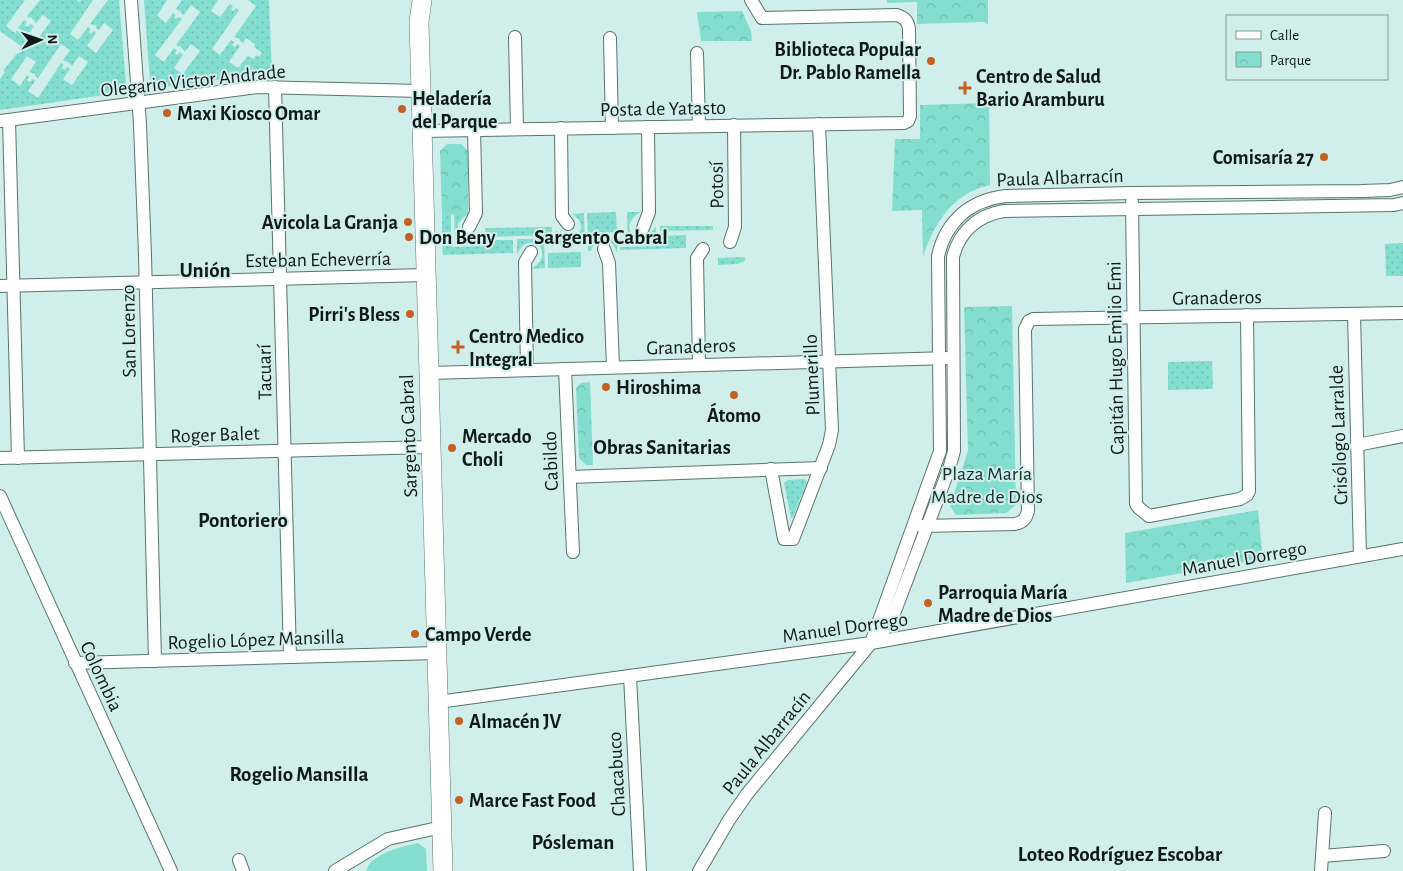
<svg xmlns="http://www.w3.org/2000/svg" width="1403" height="871" font-family="'Alegreya Sans',sans-serif">
<style>
.grass{fill:url(#grass-dots);fill-rule:evenodd}
.park{fill:url(#park-crowns)}
.pitch{fill:#83decf}
.lines{fill:none;stroke-linecap:round;stroke-linejoin:round}
.street-casing{stroke:#59746f;stroke-width:14}
.secondary-casing{stroke:#59746f;stroke-width:20}
.street{stroke:#fff;stroke-width:12}
.secondary{stroke:#fff;stroke-width:19}
.poi-dot{fill:#c26123;stroke:#d1efea;stroke-width:2}
.labels{text-anchor:middle;stroke-width:4;stroke-linejoin:round;paint-order:stroke}
.poi-label{font-size:20px;font-weight:bold;fill:#0f1a18;stroke:#d1efea;text-anchor:start}
.street-label{font-size:20px;fill:#0f1a18;stroke:#d1efea}
.park-label{font-size:20px;fill:#152e2a;stroke:#d1efea}
.neighbourhood-label{font-size:21px;font-weight:bold;fill:#0f1a18;stroke:#d1efea}
</style>
<defs>
<pattern id="grass-dots" width="8" height="8" patternUnits="userSpaceOnUse" patternTransform="scale(1.25)"><rect width="8" height="8" fill="#83decf"/><path d="M2 2h.1M6 6h.1" fill="none" stroke="#70beb1" stroke-width="1.8" stroke-linecap="round"/></pattern>
<pattern id="park-crowns" width="20" height="18" patternUnits="userSpaceOnUse" patternTransform="scale(1.25)"><rect width="20" height="18" fill="#83decf"/><path d="M2 6a3 3 0 1 1 6 0M12 15a3 3 0 1 1 6 0" fill="none" stroke="#70beb1"/></pattern>
</defs>
<rect width="100%" height="100%" fill="#d1efea"/>
<g class="grass">
<path d="M0,0H25L6,26L15,33L24,20L27,22L25,25L28,27L30,24L34,26L26,38L34,44L51,21L43,15L36,23L31,17L29,18L27,16L40,0H77L79,2L81,0H93L70,34L78,40L88,27L91,29L89,32L91,34L94,31L96,33L87,46L96,53L113,30L104,23L99,30L96,28L97,26L90,24L108,0H119L126,84L119,93L0,110V79L5,72L3,71L22,47L0,31ZM61,44L70,50L63,60L66,62L67,61L72,66L79,56L88,62L72,85L63,79L70,69L67,67L65,70L62,68L64,65L61,63L38,98L28,91L35,81L33,79L30,82L27,80L29,77L27,75L20,86L11,79L27,56L36,62L29,72L35,74V76L38,78Z"/>
<path d="M144,0H167L157,16L166,23L173,13L176,15L174,17L176,19L179,17L182,19L155,55L164,62L174,48L177,50L175,53L177,55L180,52L183,55L174,68L183,74L200,51L191,44L185,52L180,46L179,47L176,45L200,12L191,5L184,15L181,13L182,12L176,9L182,0H218L211,11L220,17L230,4L233,6L231,9L233,11L236,8L239,10L212,49L220,55L231,40L234,42L232,45L235,47L237,44L240,46L229,62L238,68L248,56L254,59L256,55L259,57L262,53L254,47L255,44L246,38L243,43L239,40L240,39L234,37L256,6L248,0H269L272,73L156,88L150,82Z"/>
<path d="M616,212L617,232L588,233L587,213Z"/>
<path d="M627,212H641C622,221 628,243 649,236L656,226L655,243H628Z"/>
<path d="M584,213L585,245L557,246L556,229C559,237 566,240 574,238C585,230 582,220 572,214Z"/>
<path d="M454,214H468C445,228 464,253 483,231V242L455,244Z"/>
<rect x="442" y="215" width="9" height="25"/>
<path d="M660,226H713V230L660,231Z"/>
<path d="M552,227V235L486,237L485,228Z"/>
<path d="M686,235V248L620,250V247L659,246V236Z"/>
<path d="M588,238H617V252H616C614,236 595,236 591,251H588Z"/>
<path d="M517,239H544L545,268L531,269C559,253 528,227 517,255Z"/>
<path d="M486,240H513V253L443,255L442,243H451L452,247L486,246Z"/>
<path d="M1403,243V276H1386L1385,244Z"/>
<path d="M581,252V267L548,268V253Z"/>
<path d="M745,257V261L737,264L718,265V258Z"/>
<path d="M1212,361L1213,389L1168,390V362Z"/>
<path d="M804,479L807,482L793,517L791,518L784,483L788,480Z"/>
</g>
<g class="park">
<path d="M887,0H988V25L984,22L917,24V2L887,3Z"/>
<path d="M742,11L751,31L752,41H701L697,12Z"/>
<path d="M989,103L990,185C953,193 934,223 923,257L922,210L892,211L895,139H920V105Z"/>
<path d="M447,144H461L468,151V214L442,215L440,151Z"/>
<path d="M1012,306L1016,505L1006,513L956,515L950,506L968,451L964,307Z"/>
<path d="M590,382L593,465H586L579,458L576,388L581,383Z"/>
<path d="M1258,510L1263,559L1126,583L1125,533Z"/>
</g>
<path class="pitch" d="M418,843L426,849L427,871H366C372,853 401,847 418,843Z"/>
<g class="lines">
<defs>
<g id="street">
<path d="M131,0L140,124L145,255L155,661"/>
<path d="M515,37L517,129"/>
<path d="M610,38L612,128"/>
<path d="M697,53L699,126"/>
<path d="M275,87L290,657"/>
<path d="M9,120L18,458"/>
<path d="M0,121L257,87L421,91"/>
<path d="M561,128L562,216L568,224"/>
<path d="M422,131L904,123L908,121L910,116L909,29C908,21 905,18 897,15L762,18L751,0"/>
<path d="M1132,202L1136,504L1139,508L1149,516L1240,499L1247,495L1249,491L1247,315"/>
<path d="M469,227L476,213L474,130"/>
<path d="M643,228L649,212L648,127"/>
<path d="M730,242L735,227L734,125"/>
<path d="M604,249L609,263L613,367"/>
<path d="M0,286L426,275"/>
<path d="M1354,314L1360,556"/>
<path d="M699,365L697,258L703,249"/>
<path d="M565,369L573,552"/>
<path d="M527,370L525,262L531,252"/>
<path d="M429,373L949,358"/>
<path d="M1357,445L1403,436"/>
<path d="M0,458L431,447"/>
<path d="M771,469L784,539H793L829,445L832,430L819,124"/>
<path d="M570,477L821,468"/>
<path d="M0,496L171,871"/>
<path d="M921,526L1015,524C1023,522 1026,519 1028,511L1025,329L1029,321L1033,319L1403,313"/>
<path d="M871,643L940,451L938,256C946,221 970,200 1006,196L1132,193L1362,191L1390,190L1403,187"/>
<path d="M75,663L437,653"/>
<path d="M630,676L640,871"/>
<path d="M438,702L871,643L1403,549"/>
<path d="M1322,856L1384,851"/>
<path d="M239,860L243,871"/>
<path d="M335,871L388,839L442,827"/>
<path d="M699,871L729,820L747,794L871,643L890,624L949,469L954,451L953,257C959,232 978,215 1004,211L1394,205L1403,203"/>
<path d="M1321,871L1325,813"/>
</g>
<path id="secondary" d="M422,0L419,22L421,91L443,871"/>
</defs>
<use href="#street" class="street-casing"/>
<use href="#secondary" class="secondary-casing"/>
<use href="#street" class="street"/>
<use href="#secondary" class="secondary"/>
</g>
<g class="poi-dot">
<circle cx="931" cy="61" r="5"/>
<path d="M962.5 80.5h5v5h5v5h-5v5h-5v-5h-5v-5h5z"/>
<circle cx="402" cy="109" r="5"/>
<circle cx="167" cy="113" r="5"/>
<circle cx="1324" cy="157" r="5"/>
<circle cx="408" cy="222" r="5"/>
<circle cx="409" cy="237" r="5"/>
<circle cx="410" cy="314" r="5"/>
<path d="M455.5 339.5h5v5h5v5h-5v5h-5v-5h-5v-5h5z"/>
<circle cx="606" cy="387" r="5"/>
<circle cx="734" cy="395" r="5"/>
<circle cx="452" cy="448" r="5"/>
<circle cx="928" cy="603" r="5"/>
<circle cx="415" cy="634" r="5"/>
<circle cx="459" cy="721" r="5"/>
<circle cx="459" cy="800" r="5"/>
</g>
<g class="labels">
<g class="poi-label">
<text x="921" y="56" text-anchor="end">Biblioteca Popular<tspan x="921" dy="23">Dr. Pablo Ramella</tspan></text>
<text x="976" y="83">Centro de Salud<tspan x="976" dy="23">Bario Aramburu</tspan></text>
<text x="412" y="105">Heladería<tspan x="412" dy="23">del Parque</tspan></text>
<text x="177" y="120">Maxi Kiosco Omar</text>
<text x="1314" y="164" text-anchor="end">Comisaría 27</text>
<text x="398" y="229" text-anchor="end">Avicola La Granja</text>
<text x="419" y="244">Don Beny</text>
<text x="400" y="321" text-anchor="end">Pirri's Bless</text>
<text x="469" y="343">Centro Medico<tspan x="469" dy="23">Integral</tspan></text>
<text x="616" y="394">Hiroshima</text>
<text x="734" y="422" text-anchor="middle">Átomo</text>
<text x="462" y="443">Mercado<tspan x="462" dy="23">Choli</tspan></text>
<text x="938" y="599">Parroquia María<tspan x="938" dy="23">Madre de Dios</tspan></text>
<text x="425" y="641">Campo Verde</text>
<text x="469" y="728">Almacén JV</text>
<text x="469" y="807">Marce Fast Food</text>
</g>
<g class="street-label">
<text transform="translate(193 80) rotate(-6)" y="7">Olegario Victor Andrade</text>
<text transform="translate(663 108) rotate(-1)" y="7">Posta de Yatasto</text>
<text transform="translate(1060 177) rotate(-2)" y="7">Paula Albarracín</text>
<text transform="translate(716 185) rotate(-91)" y="7">Potosí</text>
<text transform="translate(318 259) rotate(-1)" y="7">Esteban Echeverría</text>
<text transform="translate(1217 297) rotate(-1)" y="7">Granaderos</text>
<text transform="translate(128 331) rotate(-91)" y="7">San Lorenzo</text>
<text transform="translate(691 346) rotate(-2)" y="7">Granaderos</text>
<text transform="translate(1115 358) rotate(-91)" y="7">Capitán Hugo Emilio Emi</text>
<text transform="translate(264 372) rotate(-91)" y="7">Tacuarí</text>
<text transform="translate(811 375) rotate(-92)" y="7">Plumerillo</text>
<text transform="translate(215 434) rotate(-2)" y="7">Roger Balet</text>
<text transform="translate(1338 435) rotate(-92)" y="7">Crisólogo Larralde</text>
<text transform="translate(408 436) rotate(-92)" y="7">Sargento Cabral</text>
<text transform="translate(550 461) rotate(-92)" y="7">Cabildo</text>
<text transform="translate(1244 558) rotate(-10)" y="7">Manuel Dorrego</text>
<text transform="translate(845 627) rotate(-8)" y="7">Manuel Dorrego</text>
<text transform="translate(256 639) rotate(-2)" y="7">Rogelio López Mansilla</text>
<text transform="translate(102 676) rotate(65)" y="7">Colombia</text>
<text transform="translate(766 742) rotate(-51)" y="7">Paula Albarracín</text>
<text transform="translate(616 774) rotate(-93)" y="7">Chacabuco</text>
</g>
<g class="park-label">
<text x="987" y="480">Plaza María<tspan x="987" dy="23">Madre de Dios</tspan></text>
</g>
<g class="neighbourhood-label">
<text x="601" y="244">Sargento Cabral</text>
<text x="205" y="277">Unión</text>
<text x="662" y="454">Obras Sanitarias</text>
<text x="243" y="527">Pontoriero</text>
<text x="299" y="781">Rogelio Mansilla</text>
<text x="573" y="849">Pósleman</text>
<text x="1120" y="861">Loteo Rodríguez Escobar</text>
</g>
</g>
<rect x="1226" y="15" width="162" height="65" fill="#d1efea" stroke="#839a96"/>
<rect x="1236" y="31" width="25" height="8" fill="#ffffff" stroke="#839a96"/>
<text x="1270" y="40" font-size="15" fill="#0f1a18">Calle</text>
<rect x="1236" y="52" width="25" height="15" fill="url(#park-crowns)" stroke="#839a96"/>
<text x="1270" y="65" font-size="15" fill="#0f1a18">Parque</text>
<g transform="translate(40 40) rotate(88)" stroke="#d1efea" stroke-width="4" paint-order="stroke">
<path d="M0-4L9 19L0 12L-9 19Z" fill="#0f1a18"/>
<text y="-8" font-size="14" font-weight="bold" text-anchor="middle" fill="#0f1a18">N</text>
</g>
</svg>
